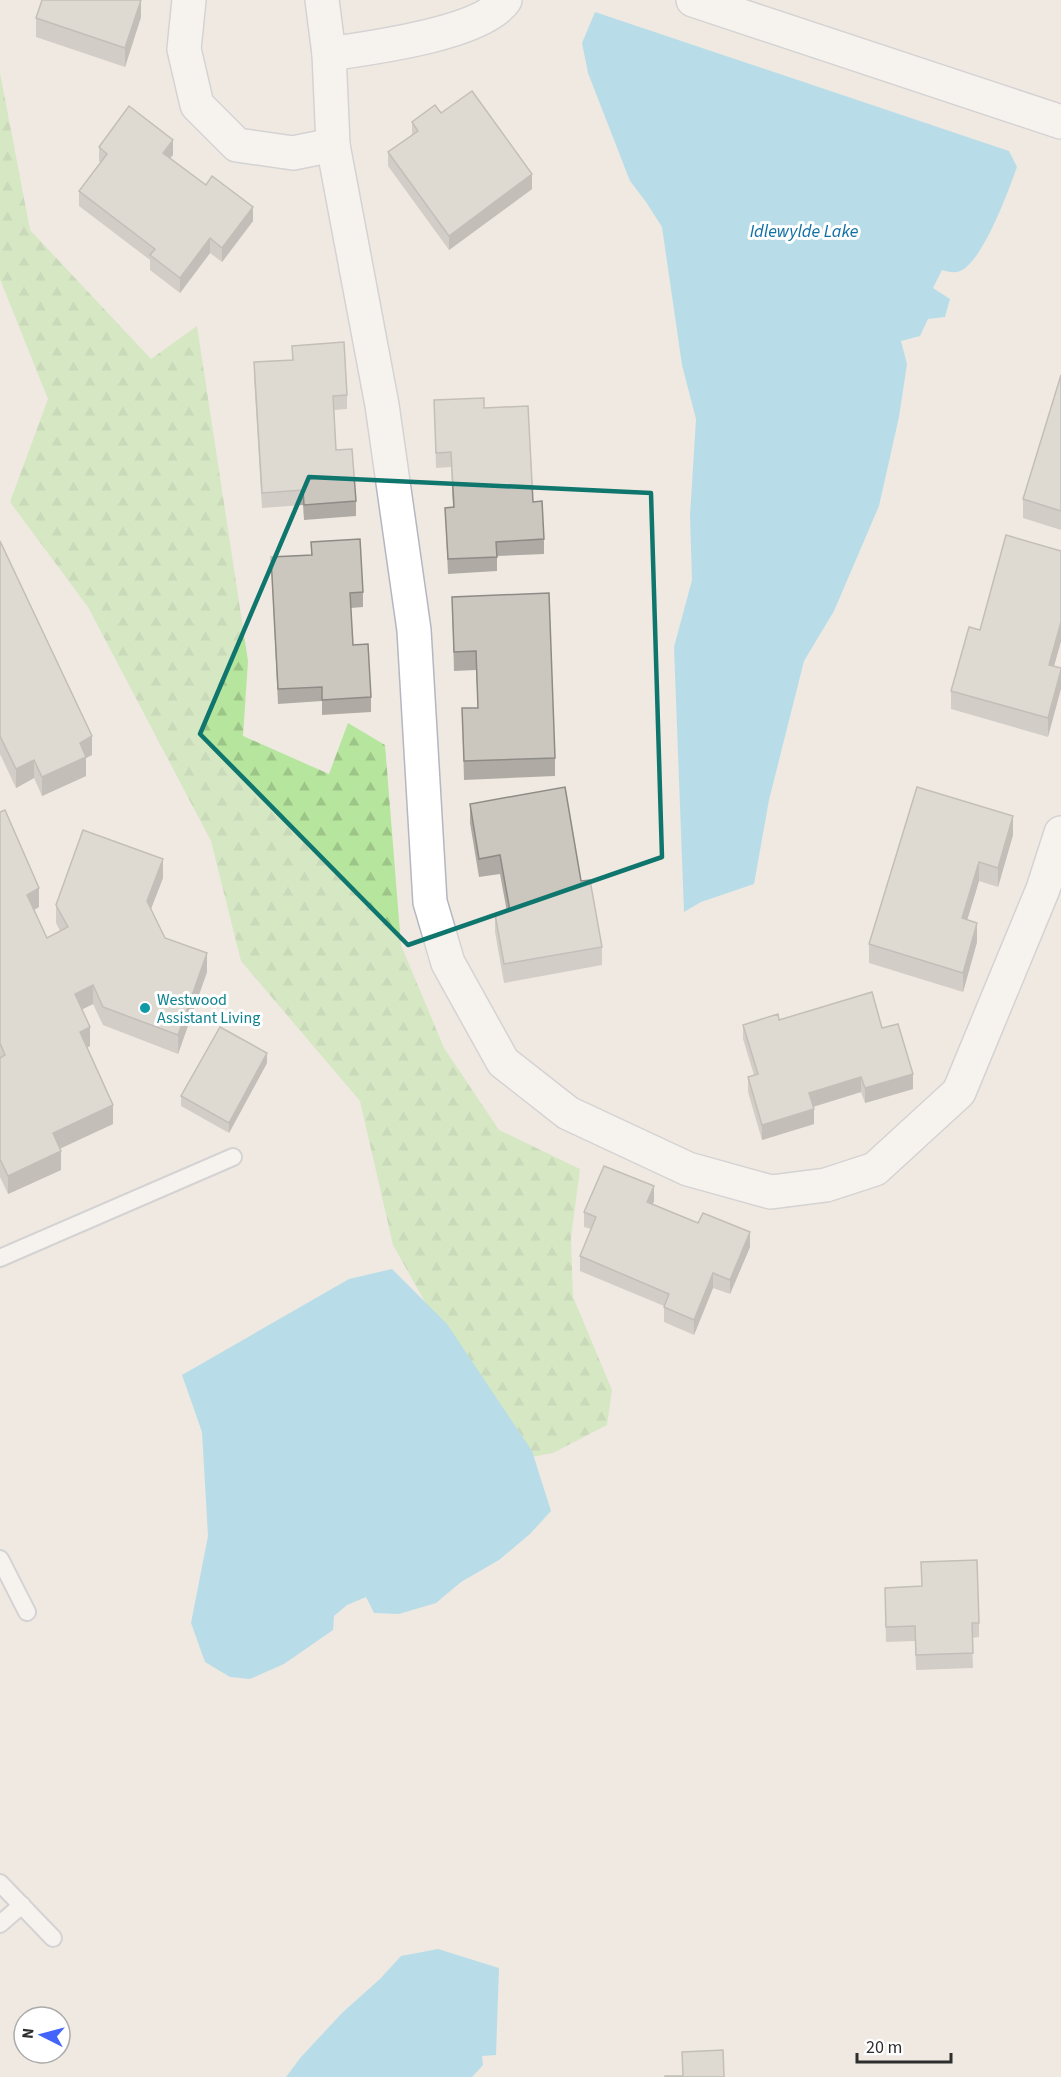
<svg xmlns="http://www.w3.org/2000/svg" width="1061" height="2077" font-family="'Source Sans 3',sans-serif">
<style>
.forest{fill:url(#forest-firs)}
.water{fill:#75cff0}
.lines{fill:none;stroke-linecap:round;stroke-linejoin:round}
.service-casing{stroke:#b4b7c1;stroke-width:20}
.minor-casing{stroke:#b4b7c1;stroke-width:36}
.service{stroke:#fff;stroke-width:16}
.minor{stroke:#fff;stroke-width:33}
.wall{fill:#afaba4}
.shaded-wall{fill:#8e8b86}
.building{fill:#cbc7bf;stroke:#8e8b86;stroke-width:1.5}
.marked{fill:none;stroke:#0f766e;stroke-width:4.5;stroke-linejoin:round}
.culture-dot{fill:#0f9aa8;stroke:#fff;stroke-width:2}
.labels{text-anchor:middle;stroke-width:6;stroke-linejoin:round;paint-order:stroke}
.culture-label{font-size:16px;fill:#0d838f;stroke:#fff;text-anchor:start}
.water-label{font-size:18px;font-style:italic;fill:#0d6fa3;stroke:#fff}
</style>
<defs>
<pattern id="forest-firs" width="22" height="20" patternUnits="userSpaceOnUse" patternTransform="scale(1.5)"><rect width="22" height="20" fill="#b6e59e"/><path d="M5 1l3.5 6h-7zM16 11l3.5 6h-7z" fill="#9dc588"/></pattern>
</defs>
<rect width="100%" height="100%" fill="#efe9e1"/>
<path class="forest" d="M0,73L30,230L151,359L197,326L248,661L243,736L329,774L348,723L385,745L401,945L444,1048L499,1130L580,1169L571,1238L573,1297L612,1390L607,1425L553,1453L514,1460L393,1245L360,1101L241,961L211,841L88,607L10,502L48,399L0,279Z"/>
<g class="water">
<path d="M595,12L1009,151L1017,167C1009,189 981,268 957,272C953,273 946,271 942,270L933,288L950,299L945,317L928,319L920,336L901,341L907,364L899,417L879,506L834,611L804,661L769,800L754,884L701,902L684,912L674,647L692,580L690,516L696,419L682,365L662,227L646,202L630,181L588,73L582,43Z"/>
<path d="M392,1269L447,1324L532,1451L551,1511L530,1534L499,1560L461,1582L436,1603L399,1614L374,1613L366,1597L347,1605L334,1616L333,1630L284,1664L250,1679L230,1677L205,1662L191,1623L208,1536L202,1432L182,1375L349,1279Z"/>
<path d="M438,1949L499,1968L496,2055L482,2056L483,2065L472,2077H286L301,2057L343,2012L380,1979L401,1956Z"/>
</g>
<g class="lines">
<defs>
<g id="service">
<path d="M0,1258L233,1157"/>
<path d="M0,1559L27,1612"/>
<path d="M0,1883L53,1938"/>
<path d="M0,1924L22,1905"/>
</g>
<g id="minor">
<path d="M189,0L184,49L197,105L237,145L293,153L333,145"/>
<path d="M322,0L329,54L333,145L382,405L414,630L430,902L448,963L503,1062L568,1113L688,1169L771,1192L826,1185L875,1169L959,1092L1043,889L1061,833"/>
<path d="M693,0L1061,122"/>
<path d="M329,54C370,48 482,34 505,0"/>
</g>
</defs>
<use href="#service" class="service-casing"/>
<use href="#minor" class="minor-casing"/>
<use href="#service" class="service"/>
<use href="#minor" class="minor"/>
</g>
<g class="wall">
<path d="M141,0V17L125,67L36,37V18Z"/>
<path d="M441,113L532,189L449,250L388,166V152L412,135V122Z"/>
<path d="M99,147L173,155L170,158L253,221L222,262L210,253L180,293L150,270V260L79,206V191L101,163L99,161Z"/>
<path d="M292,346L347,395V409L334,410L336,450L356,501V516L304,520L303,505L262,508L254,377V362L292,360Z"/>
<path d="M1061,375V530L1023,518V499Z"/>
<path d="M434,400L484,408L533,502L544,539V554L497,556V571L448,574L445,508L453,507L451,467L436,468Z"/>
<path d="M0,541L92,755L86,758V776L42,796L34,778L16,788L0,754Z"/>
<path d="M311,542L363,592V607L351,608L353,645L371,697V712L322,715V701L278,704L271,557L311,555Z"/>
<path d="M452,597L555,758V776L464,780L462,708H478L476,670L454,671Z"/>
<path d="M980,630L1061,641L1054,666L1048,737L951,709V691Z"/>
<path d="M470,804L581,881L602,947V965L504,983L495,932V914L507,912L500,874L479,877L470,823Z"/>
<path d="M0,812L39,907L34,910L47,938L60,931L56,923V905L163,878L151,909L165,938L207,972L178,1054L103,1025L93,1004L82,1009L90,1046L87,1047L113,1124L60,1148L61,1170L8,1194L0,1177Z"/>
<path d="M1013,835L998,887L979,881L967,920L977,942L963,992L869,963V944Z"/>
<path d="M779,1020L882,1028L913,1089L865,1103L861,1092L813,1107L814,1124L762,1140L748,1092V1077L754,1075L743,1039V1025Z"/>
<path d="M267,1063L229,1133L181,1106V1096Z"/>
<path d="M654,1201L653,1204L750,1247L730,1294L713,1288L694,1335L664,1322V1306L580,1271V1256L591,1229L584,1227V1212Z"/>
<path d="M885,1602L979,1623V1637L972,1638L973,1668L916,1670L915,1641L886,1642Z"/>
</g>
<g class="shaded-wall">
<path d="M141,0V17L125,67V48Z"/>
<path d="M173,140V155L163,167V153Z"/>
<path d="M532,174V189L449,250V236Z"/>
<path d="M253,207V221L222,262V248Z"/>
<path d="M210,238V253L180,293V278Z"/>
<path d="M1061,622V641L1049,684V665Z"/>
<path d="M1061,670V689L1048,737V718Z"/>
<path d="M92,736V755L86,758V776L42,796V777L80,743Z"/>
<path d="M34,760V778L16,788V769Z"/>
<path d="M1013,816V835L998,887V868Z"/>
<path d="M163,859V878L147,919V901Z"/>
<path d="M979,862V881L962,937V918Z"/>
<path d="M39,888V907L27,914V895Z"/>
<path d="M977,923V942L963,992V973Z"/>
<path d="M207,953V972L178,1054V1035Z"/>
<path d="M93,985V1004L75,1013V994Z"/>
<path d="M90,1027V1046L80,1051V1032Z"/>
<path d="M267,1053V1063L229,1133V1123Z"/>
<path d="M913,1074V1089L865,1103V1088Z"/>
<path d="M861,1077V1092L809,1108V1093Z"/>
<path d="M113,1105V1124L53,1152V1133Z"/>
<path d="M814,1109V1124L762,1140V1125Z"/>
<path d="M61,1151V1170L8,1194V1176Z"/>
<path d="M654,1186V1201L647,1217V1202Z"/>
<path d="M750,1232V1247L730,1294V1280Z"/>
<path d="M713,1273V1288L694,1335V1320Z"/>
</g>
<g class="building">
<path d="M42,0H141L125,48L36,18Z"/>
<path d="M472,91L532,174L449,236L388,152L418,131L412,122L435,105L441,113Z"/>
<path d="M129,106L173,140L163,153L206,185L212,176L253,207L222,248L210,238L180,278L150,255L155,249L79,191L107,154L99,147Z"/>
<path d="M344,342L347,395L333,396L336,450L352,449L356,501L304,505L303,490L262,493L254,362L293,360L292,346Z"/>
<path d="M1061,375V511L1023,499Z"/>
<path d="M484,398V408L528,406L533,502L542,501L544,539L496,542L497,557L448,559L445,508L454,507L451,452L436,453L434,400Z"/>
<path d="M1006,535L1061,551V622L1049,665L1061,668V670L1048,718L951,691L969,627L980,630Z"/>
<path d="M360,539L363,592L350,593L353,645L368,644L371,697L322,700V687L278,689L271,557L312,555L311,542Z"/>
<path d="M0,541L92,736L80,743L86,757L42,777L34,760L16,769L0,736Z"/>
<path d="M549,593L555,758L464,761L462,708H478L476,651L454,652L452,597Z"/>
<path d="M565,787L581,881L590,880L602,947L504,964L495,914L510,911L500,855L479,859L470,804Z"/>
<path d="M917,787L1013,816L998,868L979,862L962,918L977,923L963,973L869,944Z"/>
<path d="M5,810L39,888L27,895L47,938L68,927L56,905L83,830L163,859L147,901L165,938L207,953L178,1035L103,1007L93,985L75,994L90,1027L80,1032L113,1105L53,1133L61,1151L8,1176L0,1159V1058L5,1055L0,1043V812Z"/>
<path d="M872,992L882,1028L898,1024L913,1074L865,1088L861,1077L809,1093L814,1109L762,1125L748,1077L758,1074L743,1025L778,1014L779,1020Z"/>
<path d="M220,1027L267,1053L229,1123L181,1096Z"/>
<path d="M604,1166L654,1186L647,1202L698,1223L703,1213L750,1232L730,1280L713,1273L694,1320L664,1307L669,1294L580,1256L596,1217L584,1212Z"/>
<path d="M977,1560L979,1623H972L973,1653L916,1655L915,1626L886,1627L885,1588L922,1586L921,1562Z"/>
<path d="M723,2050L724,2077H665V2076H683L682,2052Z"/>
</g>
<path d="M0 0H1061V2077H0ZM309,477L651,493L662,857L408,945L200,734Z" fill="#efe9e1" fill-opacity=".55" fill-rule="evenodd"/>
<path class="marked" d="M309,477L651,493L662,857L408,945L200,734Z"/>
<circle class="culture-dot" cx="145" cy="1008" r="6"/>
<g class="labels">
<g class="culture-label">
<text x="157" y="1005">Westwood<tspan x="157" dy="18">Assistant Living</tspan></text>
</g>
<g class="water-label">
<text x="804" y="237">Idlewylde Lake</text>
</g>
</g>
<g transform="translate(42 2035) rotate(276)"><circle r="28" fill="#ffffff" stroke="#ababab" stroke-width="1.5"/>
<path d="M0-4.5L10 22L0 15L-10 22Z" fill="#4264fb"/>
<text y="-9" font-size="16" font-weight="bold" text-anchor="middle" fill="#2e2e2e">N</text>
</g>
<path d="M857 2053v9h94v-9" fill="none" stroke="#2e2e2e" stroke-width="3"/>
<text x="866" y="2053" font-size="18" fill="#2e2e2e" stroke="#ffffff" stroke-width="4.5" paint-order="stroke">20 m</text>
</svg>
